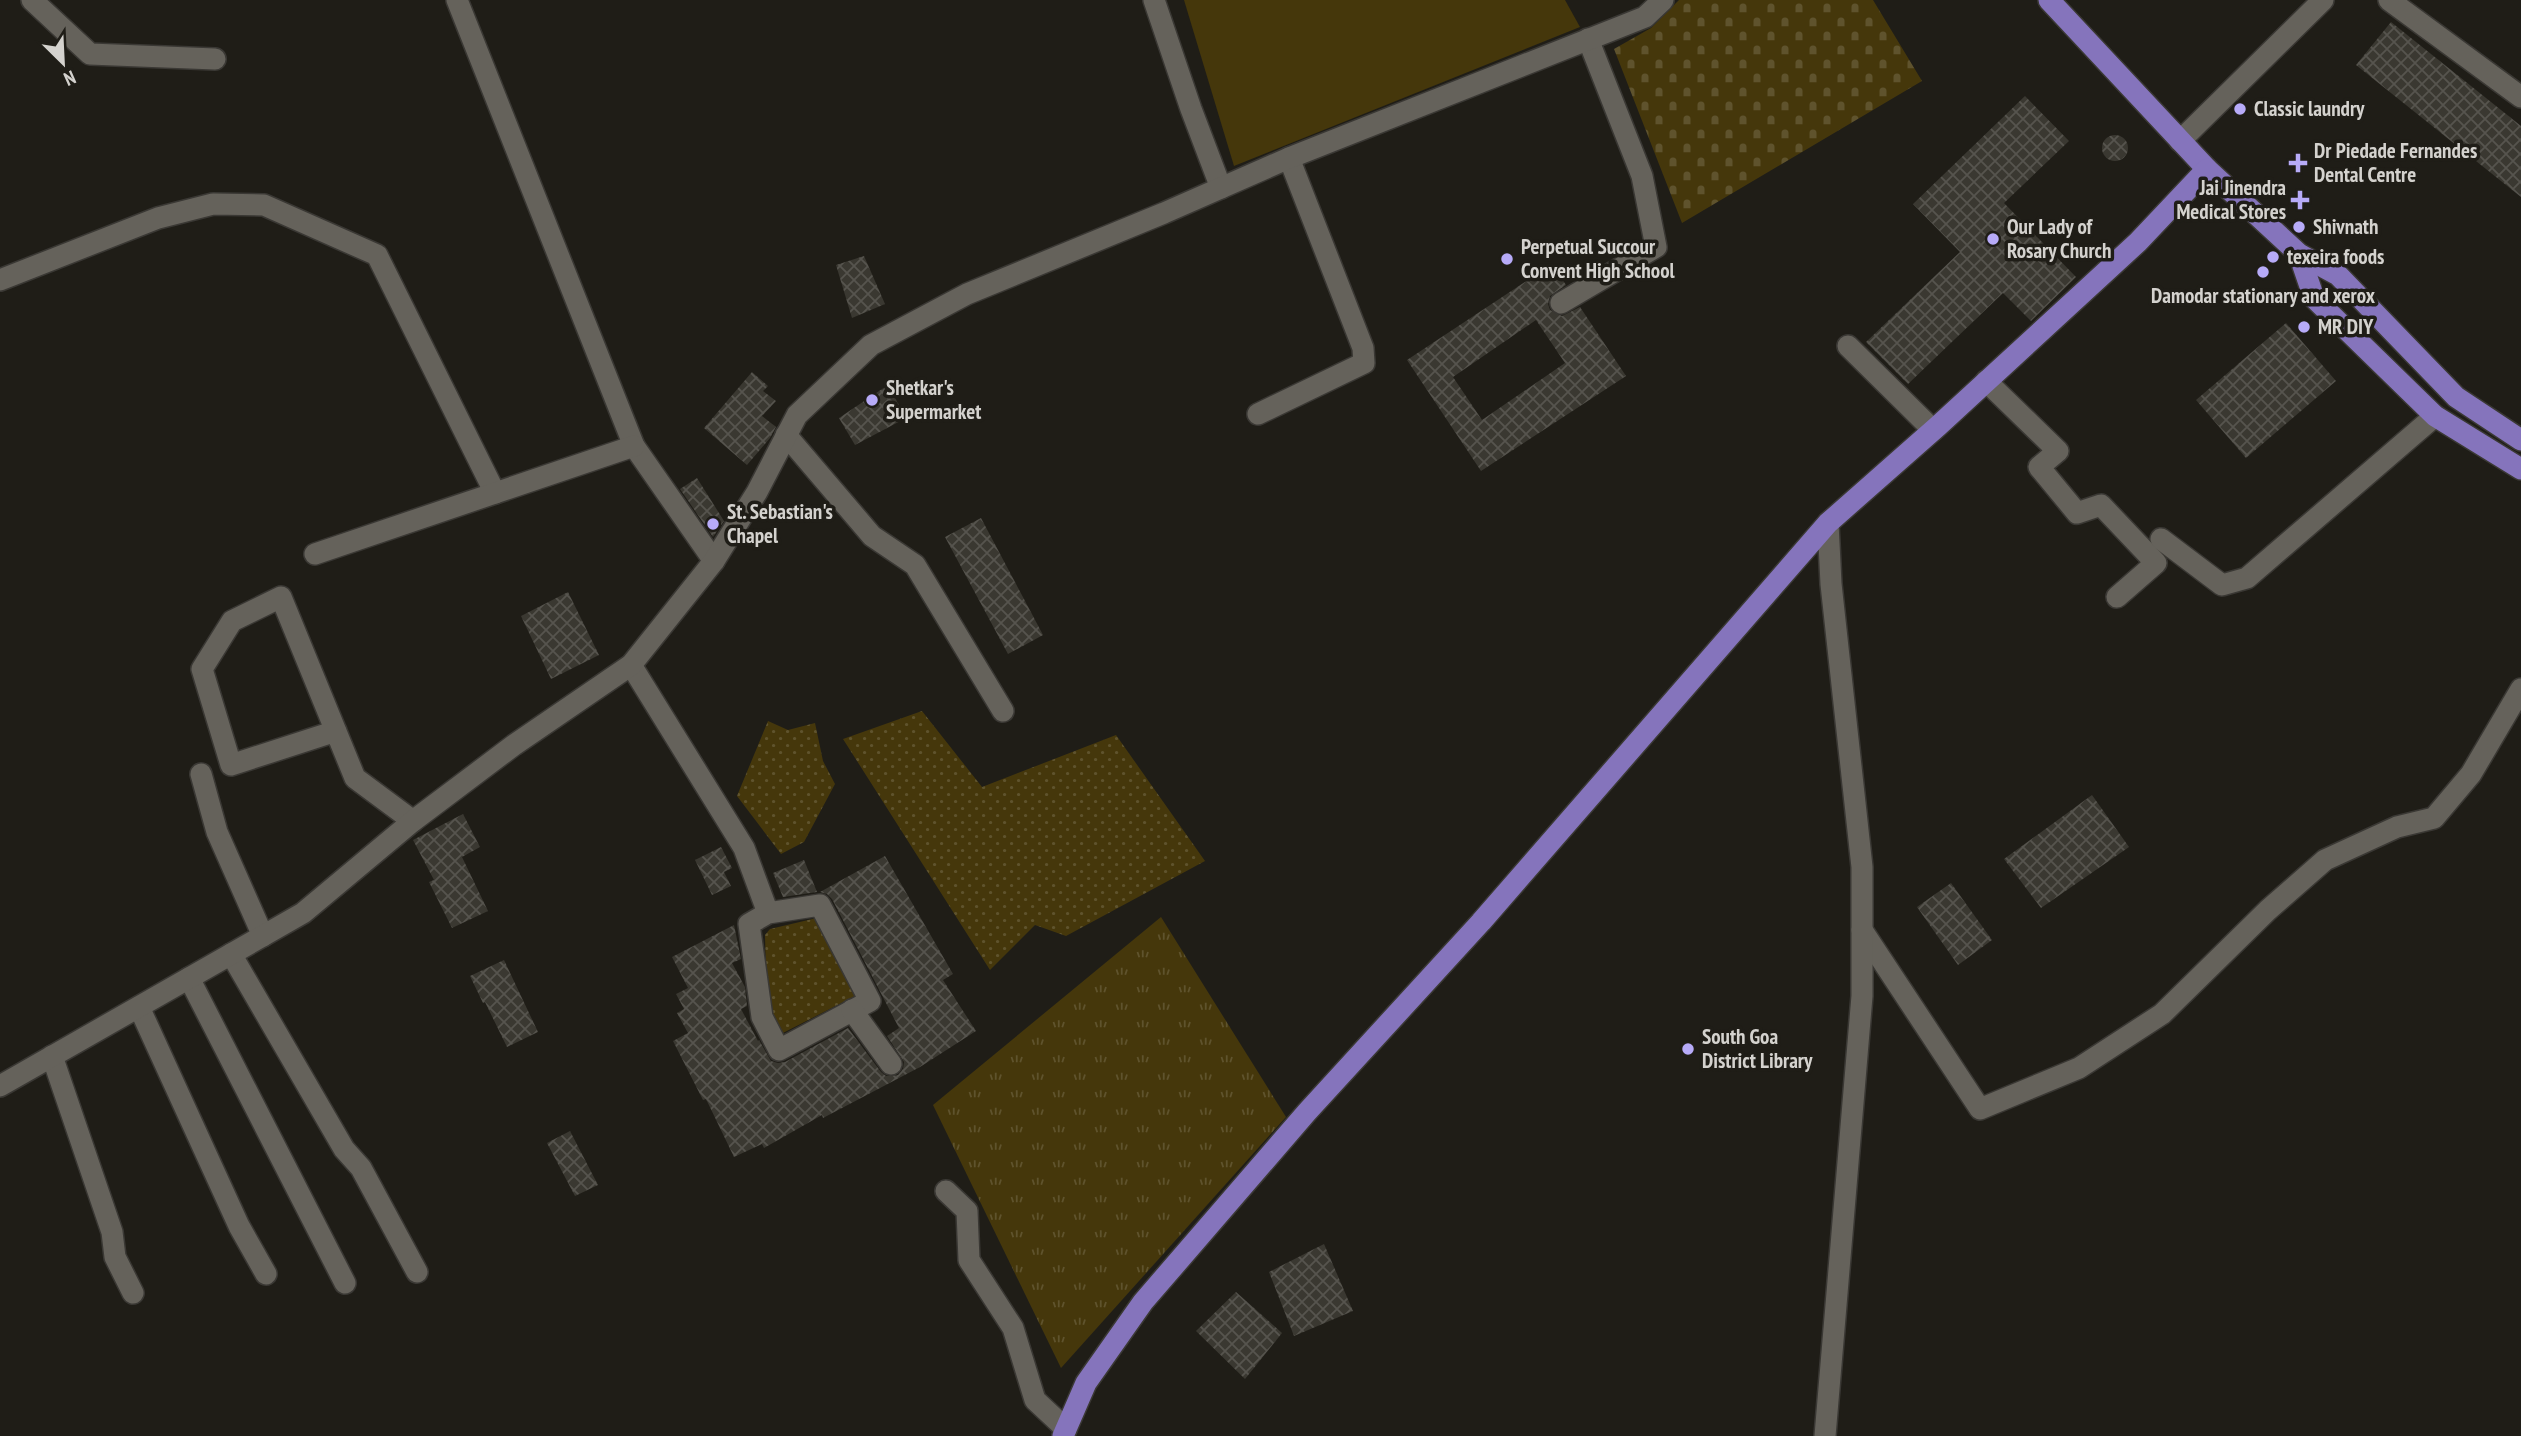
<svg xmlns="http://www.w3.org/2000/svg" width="2521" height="1436" font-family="'PT Sans Narrow',sans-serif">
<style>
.grass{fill:url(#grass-tufts)}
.cemetery{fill:url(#cemetery-stones)}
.park{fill:#45370b}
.garden{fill:url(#garden-dots)}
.building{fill:url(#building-cross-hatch);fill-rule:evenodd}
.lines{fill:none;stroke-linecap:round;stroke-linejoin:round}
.minor-casing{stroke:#3a3834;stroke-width:24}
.major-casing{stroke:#3a3834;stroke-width:24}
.minor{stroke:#65625b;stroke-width:21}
.major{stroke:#8574bc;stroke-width:21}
.poi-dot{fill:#b7abf8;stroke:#1f1d17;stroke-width:2.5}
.labels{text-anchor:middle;stroke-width:7;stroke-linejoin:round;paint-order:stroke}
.poi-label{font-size:21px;font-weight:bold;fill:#d4d2ce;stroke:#1f1d17;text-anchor:start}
</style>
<defs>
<pattern id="grass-tufts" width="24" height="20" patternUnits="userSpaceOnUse" patternTransform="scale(1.75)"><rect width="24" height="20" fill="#45370b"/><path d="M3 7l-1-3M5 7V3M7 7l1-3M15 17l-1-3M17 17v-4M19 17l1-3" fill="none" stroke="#5f532d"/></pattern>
<pattern id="cemetery-stones" width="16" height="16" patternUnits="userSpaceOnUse" patternTransform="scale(1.75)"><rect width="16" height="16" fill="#45370b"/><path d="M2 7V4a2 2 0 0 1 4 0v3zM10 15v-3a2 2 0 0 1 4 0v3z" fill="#5f532d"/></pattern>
<pattern id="garden-dots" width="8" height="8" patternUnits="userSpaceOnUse" patternTransform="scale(1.75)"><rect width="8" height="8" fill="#45370b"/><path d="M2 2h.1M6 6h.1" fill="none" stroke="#5f532d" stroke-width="1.8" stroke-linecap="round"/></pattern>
<pattern id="building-cross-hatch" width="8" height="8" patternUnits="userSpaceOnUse" patternTransform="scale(1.75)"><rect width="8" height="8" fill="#3a3831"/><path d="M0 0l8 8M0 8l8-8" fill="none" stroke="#56544e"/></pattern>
</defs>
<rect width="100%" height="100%" fill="#1f1d17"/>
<path class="grass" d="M1161,917L1286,1117L1061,1368L933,1105Z"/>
<path class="cemetery" d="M1679,0H1873L1922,81L1682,223L1614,49L1651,28Z"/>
<path class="park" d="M1184,0H1565L1580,27L1234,166Z"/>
<g class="garden">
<path d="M922,711L982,787L1116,735L1205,861L1066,936L1035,925L990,970L843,739Z"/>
<path d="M768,721L788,730L815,723L823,761L835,784L804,842L781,854L737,796Z"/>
<path d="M821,917L859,994L781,1034L767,1016L765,935L770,929Z"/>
</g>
<g class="building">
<path d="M2391,22L2521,126V197L2356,65Z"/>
<path d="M2025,96L2069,141L2004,203L2076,277L2031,321L2003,293L1908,384L1866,342L1960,252L1913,204Z"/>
<circle cx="2115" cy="148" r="13"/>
<path d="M864,256L885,304L852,318L836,265Z"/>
<path d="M1552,264L1566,285L1550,296L1548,304L1550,310L1562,316L1580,307L1626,376L1481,471L1407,360ZM1536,320L1565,363L1482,420L1453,377Z"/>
<path d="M2286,323L2336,381L2246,458L2196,400Z"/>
<path d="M752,372L768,386L763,391L776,401L762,416L776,427L770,438L747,465L704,428Z"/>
<path d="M888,385L906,418L855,445L839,418Z"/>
<path d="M697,478L724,521L713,537L680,489Z"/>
<path d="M981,518L1043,635L1008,654L945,537Z"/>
<path d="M568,592L599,655L551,679L521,616Z"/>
<path d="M2092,795L2129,847L2041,908L2004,859Z"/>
<path d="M463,814L480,847L462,857L488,911L452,928L429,882L434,880L413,840Z"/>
<path d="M721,847L732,868L724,872L731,886L712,895L695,860Z"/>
<path d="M885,856L953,974L943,980L976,1031L920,1067L823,1118L822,1115L764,1148L762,1144L734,1157L706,1099L703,1100L673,1041L688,1033L677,1013L684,1009L676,994L688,988L672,957L734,925L741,959L732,963L745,987L747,1006L741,1009L758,1041L759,1040L771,1061L778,1063L785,1062L848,1028L881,1072L886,1076L898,1075L903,1069L904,1062L887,1036L899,1028L832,899L827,894L820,892Z"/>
<path d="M804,860L817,892L783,897L773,873Z"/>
<path d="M1951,883L1992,940L1958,965L1917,907Z"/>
<path d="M504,960L538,1032L507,1047L485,1002L483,1003L470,976Z"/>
<path d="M570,1131L598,1185L575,1196L547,1143Z"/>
<path d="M1324,1244L1353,1311L1294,1336L1269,1272Z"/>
<path d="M1236,1292L1282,1333L1245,1379L1196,1331Z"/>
</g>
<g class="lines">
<defs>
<g id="minor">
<path d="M32,0L90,54L215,59"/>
<path d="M457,0L634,446L714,561"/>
<path d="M1154,0L1191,109L1221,188"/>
<path d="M2389,0L2521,97"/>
<path d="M2180,141L2323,0"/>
<path d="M0,280L158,218L213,204L264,205L377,255L495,493"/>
<path d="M1561,303L1656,247L1642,176L1588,39"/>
<path d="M1848,346L1933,430"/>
<path d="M1986,381L2058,451L2039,467L2077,513L2101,505L2156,563L2117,597"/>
<path d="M1258,414L1364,363L1363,348L1289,158"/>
<path d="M786,435L872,536L915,565L1003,711"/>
<path d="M2161,539L2222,585L2247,578L2435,416"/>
<path d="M315,554L634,446"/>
<path d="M631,665L744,848L768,913L820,905L870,1001L779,1050L762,1017L749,924L768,913"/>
<path d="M336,731L231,765L202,669L232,621L281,597L355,778L413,821"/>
<path d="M201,774L217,832L263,936"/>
<path d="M1862,930L1980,1109L2079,1068L2162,1014L2268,910L2325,860L2397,827L2434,818L2471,774L2521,689"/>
<path d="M231,954L344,1149L361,1168L417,1272"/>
<path d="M189,978L345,1283"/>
<path d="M139,1007L239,1226L266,1274"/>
<path d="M852,1010L891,1064"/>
<path d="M52,1056L112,1232L115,1257L133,1293"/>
<path d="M0,1086L303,913L413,821L514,745L631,665L714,561L757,492L797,415L871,345L967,294L1164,213L1289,158L1645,17L1663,0"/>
<path d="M946,1191L967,1211L969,1260L1013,1328L1035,1400L1066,1429"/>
<path d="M1825,1436L1862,996V867L1831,584L1828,523"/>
</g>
<g id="major">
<path d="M2049,0L2207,169L2299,254L2338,275L2456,397L2521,440"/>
<path d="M2299,254L2314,298L2435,416L2521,469"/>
<path d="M1063,1436L1086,1383L1143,1302L1307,1112L1481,922L1828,523L1938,426L2138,242L2207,169"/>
</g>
</defs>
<use href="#minor" class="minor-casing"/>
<use href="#major" class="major-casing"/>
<use href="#minor" class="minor"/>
<use href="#major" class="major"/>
</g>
<g class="poi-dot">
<circle cx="2240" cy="109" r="7"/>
<path d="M2294.5 152.5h7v7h7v7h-7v7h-7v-7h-7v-7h7z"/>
<path d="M2296.5 189.5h7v7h7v7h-7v7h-7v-7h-7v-7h7z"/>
<circle cx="2299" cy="227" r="7"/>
<circle cx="1993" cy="239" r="7"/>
<circle cx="2273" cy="257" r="7"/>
<circle cx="1507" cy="259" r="7"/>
<circle cx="2263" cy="272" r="7"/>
<circle cx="2304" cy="327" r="7"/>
<circle cx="872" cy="400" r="7"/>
<circle cx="713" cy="524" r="7"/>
<circle cx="1688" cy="1049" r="7"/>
</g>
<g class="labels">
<g class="poi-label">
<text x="2254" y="116">Classic laundry</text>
<text x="2314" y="158">Dr Piedade Fernandes<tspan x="2314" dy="24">Dental Centre</tspan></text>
<text x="2286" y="195" text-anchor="end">Jai Jinendra<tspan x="2286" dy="24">Medical Stores</tspan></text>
<text x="2007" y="234">Our Lady of<tspan x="2007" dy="24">Rosary Church</tspan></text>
<text x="2313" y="234">Shivnath</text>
<text x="1521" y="254">Perpetual Succour<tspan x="1521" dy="24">Convent High School</tspan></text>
<text x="2287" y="264">texeira foods</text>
<text x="2263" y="303" text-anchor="middle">Damodar stationary and xerox</text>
<text x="2318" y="334">MR DIY</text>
<text x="886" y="395">Shetkar's<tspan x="886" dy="24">Supermarket</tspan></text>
<text x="727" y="519">St. Sebastian's<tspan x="727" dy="24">Chapel</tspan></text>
<text x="1702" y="1044">South Goa<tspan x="1702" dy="24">District Library</tspan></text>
</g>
</g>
<g transform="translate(63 63) rotate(156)" stroke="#1f1d17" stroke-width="5" paint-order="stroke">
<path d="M0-5L12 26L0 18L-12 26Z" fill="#d4d2ce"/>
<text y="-10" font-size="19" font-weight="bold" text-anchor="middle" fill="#d4d2ce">N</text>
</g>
</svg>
